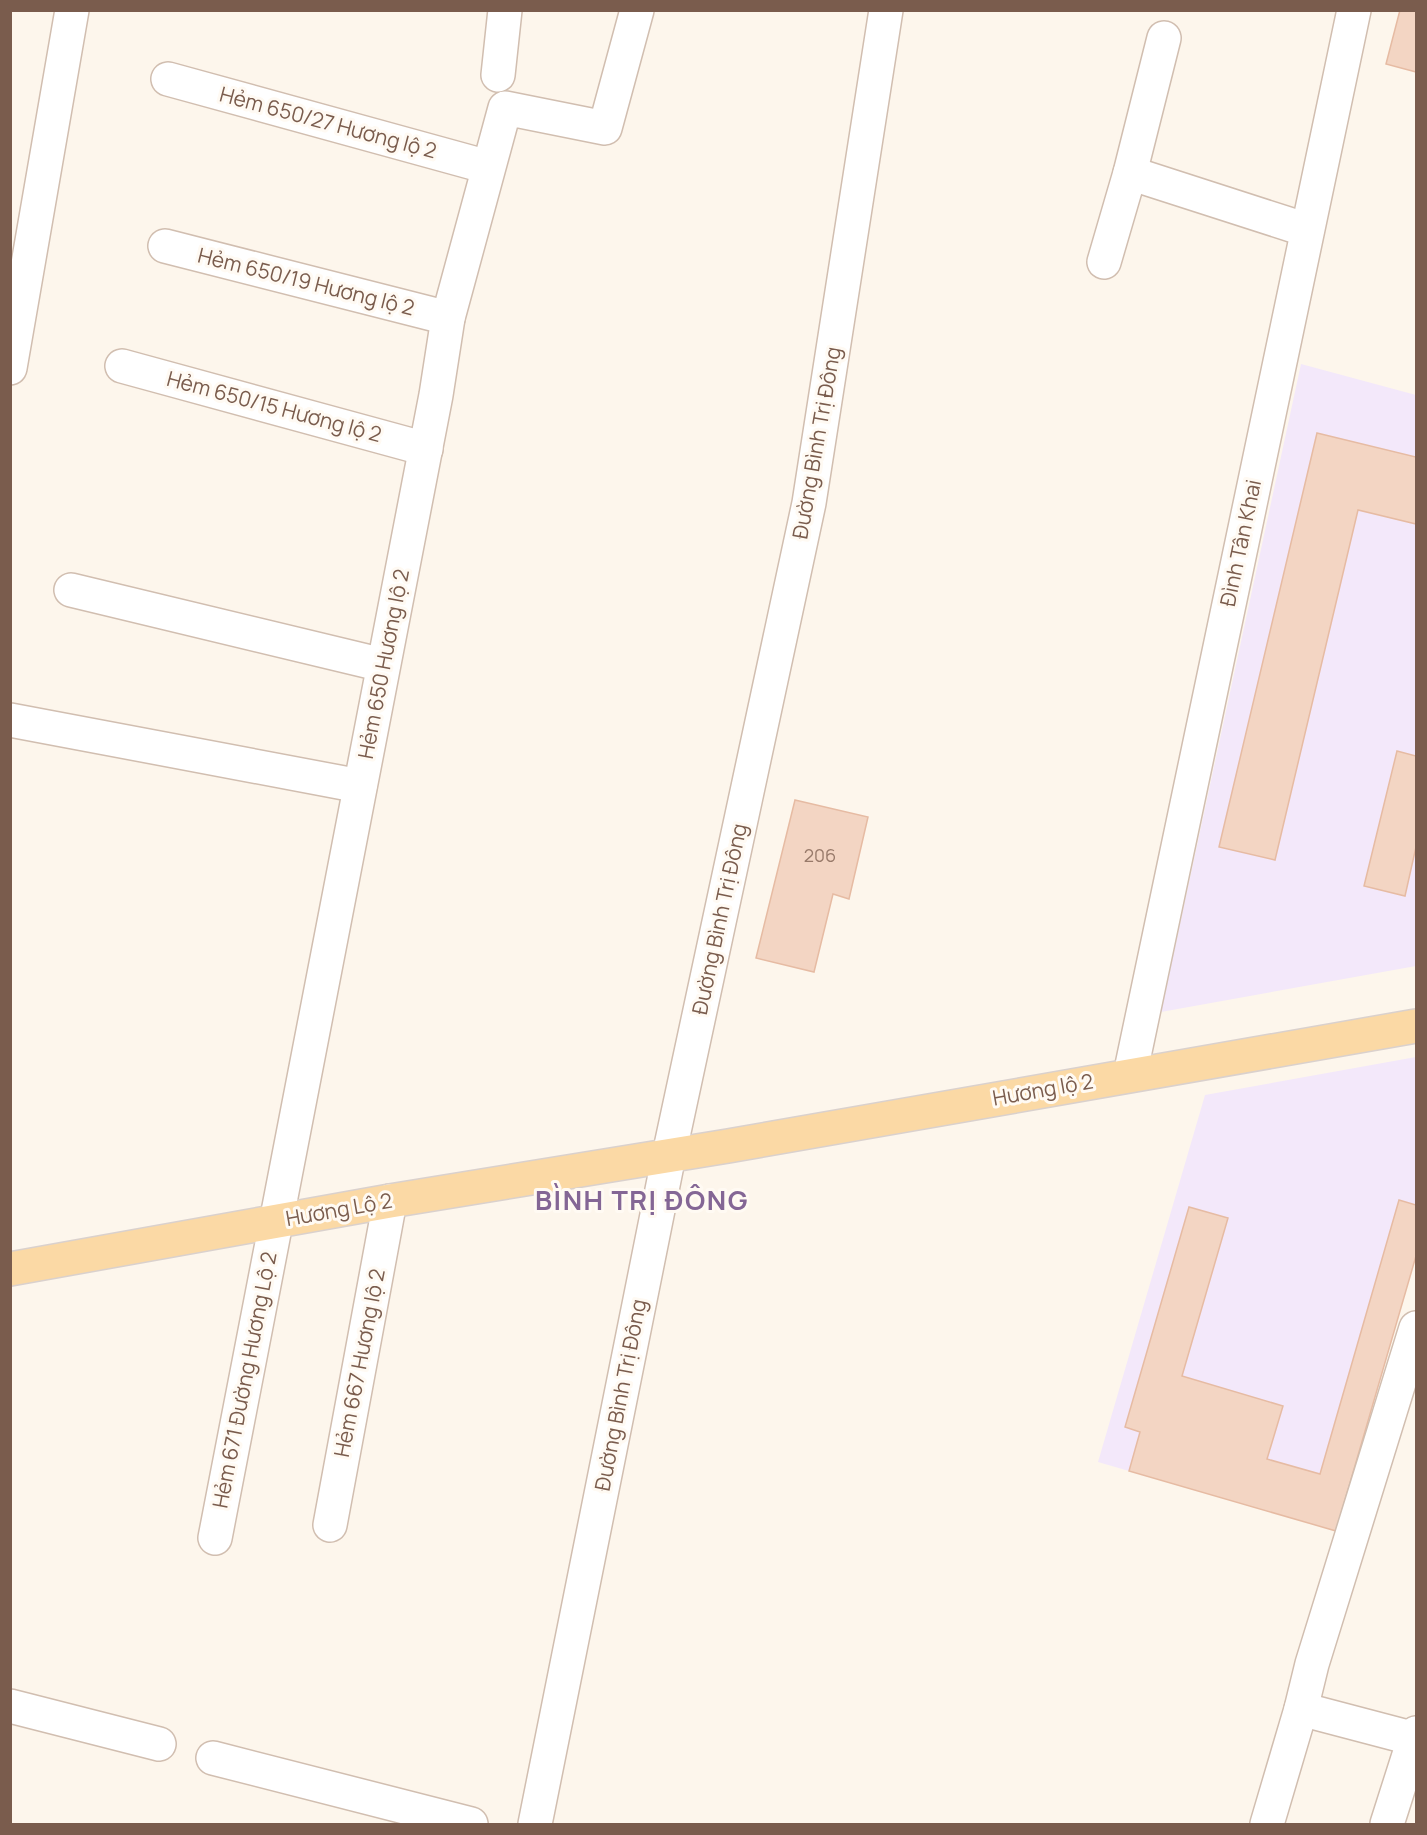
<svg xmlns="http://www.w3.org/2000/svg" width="1427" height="1835" font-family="Manrope,sans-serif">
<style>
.education{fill:#f3e8fa}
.building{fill:#f3d5c3;stroke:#e6bba3;stroke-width:1.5}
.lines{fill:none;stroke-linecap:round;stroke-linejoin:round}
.minor-casing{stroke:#d1beb0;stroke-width:36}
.major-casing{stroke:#dad1cd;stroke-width:36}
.minor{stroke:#fff;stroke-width:33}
.major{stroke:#fbd9a5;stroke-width:33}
.labels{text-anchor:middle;stroke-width:6;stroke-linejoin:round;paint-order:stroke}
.number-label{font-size:18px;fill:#987a6a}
.street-label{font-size:21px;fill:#7a5c4d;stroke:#fffaf3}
.district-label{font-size:27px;font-weight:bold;letter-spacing:1.5px;fill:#846695;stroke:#fffaf3}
</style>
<rect width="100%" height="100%" fill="#fdf6ec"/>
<g class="education">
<path d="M1301,364L1416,395V966L1161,1012Z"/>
<path d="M1416,1057V1256L1336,1531L1098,1462L1205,1095Z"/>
</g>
<g class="building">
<path d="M1400,10H1416V72L1386,64Z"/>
<path d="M1317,433L1416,457V524L1358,510L1275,860L1219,847Z"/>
<path d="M1397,751L1416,756V847L1405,896L1364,886Z"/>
<path d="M795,800L868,817L849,899L833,894L814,972L756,958Z"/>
<path d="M1399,1200L1416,1205V1256L1336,1531L1129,1471L1140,1432L1125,1427L1189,1207L1228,1218L1182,1376L1283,1406L1267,1459L1320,1474Z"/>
</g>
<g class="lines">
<defs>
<g id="minor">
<path d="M498,75L505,10"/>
<path d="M168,79L488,167"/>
<path d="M1130,173L1307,230"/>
<path d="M165,246L448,318"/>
<path d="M1104,262L1130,173L1164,38"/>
<path d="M122,366L426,449"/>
<path d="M10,368L72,10"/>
<path d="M71,590L383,665"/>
<path d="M10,720L360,786"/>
<path d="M1130,1075L1354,10"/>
<path d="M330,1525L390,1201"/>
<path d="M215,1538L436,395L448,318L505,108L605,128L637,10"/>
<path d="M10,1706L159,1744"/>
<path d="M1301,1709L1415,1739"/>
<path d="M213,1758L471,1824"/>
<path d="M535,1824L669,1155L809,503L886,10"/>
<path d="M1267,1824L1301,1709L1312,1664L1416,1328"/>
<path d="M1387,1824L1416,1733"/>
</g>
<path id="major" d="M10,1269L390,1201L728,1146L1416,1026"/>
</defs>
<use href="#minor" class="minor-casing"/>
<use href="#major" class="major-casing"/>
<use href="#minor" class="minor"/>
<use href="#major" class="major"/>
</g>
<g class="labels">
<g class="number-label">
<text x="820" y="862">206</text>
</g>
<g class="street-label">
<text transform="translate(328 123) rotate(15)" y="7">Hẻm 650/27 Hương lộ 2</text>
<text transform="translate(306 282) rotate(14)" y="7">Hẻm 650/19 Hương lộ 2</text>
<text transform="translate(274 407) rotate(15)" y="7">Hẻm 650/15 Hương lộ 2</text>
<text transform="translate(817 443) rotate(-80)" y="7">Đường Bình Trị Đông</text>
<text transform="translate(1241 543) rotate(-78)" y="7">Đình Tân Khai</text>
<text transform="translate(384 664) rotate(-79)" y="7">Hẻm 650 Hương lộ 2</text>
<text transform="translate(720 919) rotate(-78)" y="7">Đường Bình Trị Đông</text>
<text transform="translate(1043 1090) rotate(-10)" y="7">Hương lộ 2</text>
<text transform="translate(339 1210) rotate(-10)" y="7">Hương Lộ 2</text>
<text transform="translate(360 1363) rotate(-79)" y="7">Hẻm 667 Hương lộ 2</text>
<text transform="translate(245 1380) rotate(-79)" y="7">Hẻm 671 Đường Hương Lộ 2</text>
<text transform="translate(621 1395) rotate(-79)" y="7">Đường Bình Trị Đông</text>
</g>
<g class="district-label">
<text x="642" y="1210">BÌNH TRỊ ĐÔNG</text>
</g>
</g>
<rect width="1427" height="1835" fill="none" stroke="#7a5c4d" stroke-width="24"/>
</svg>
